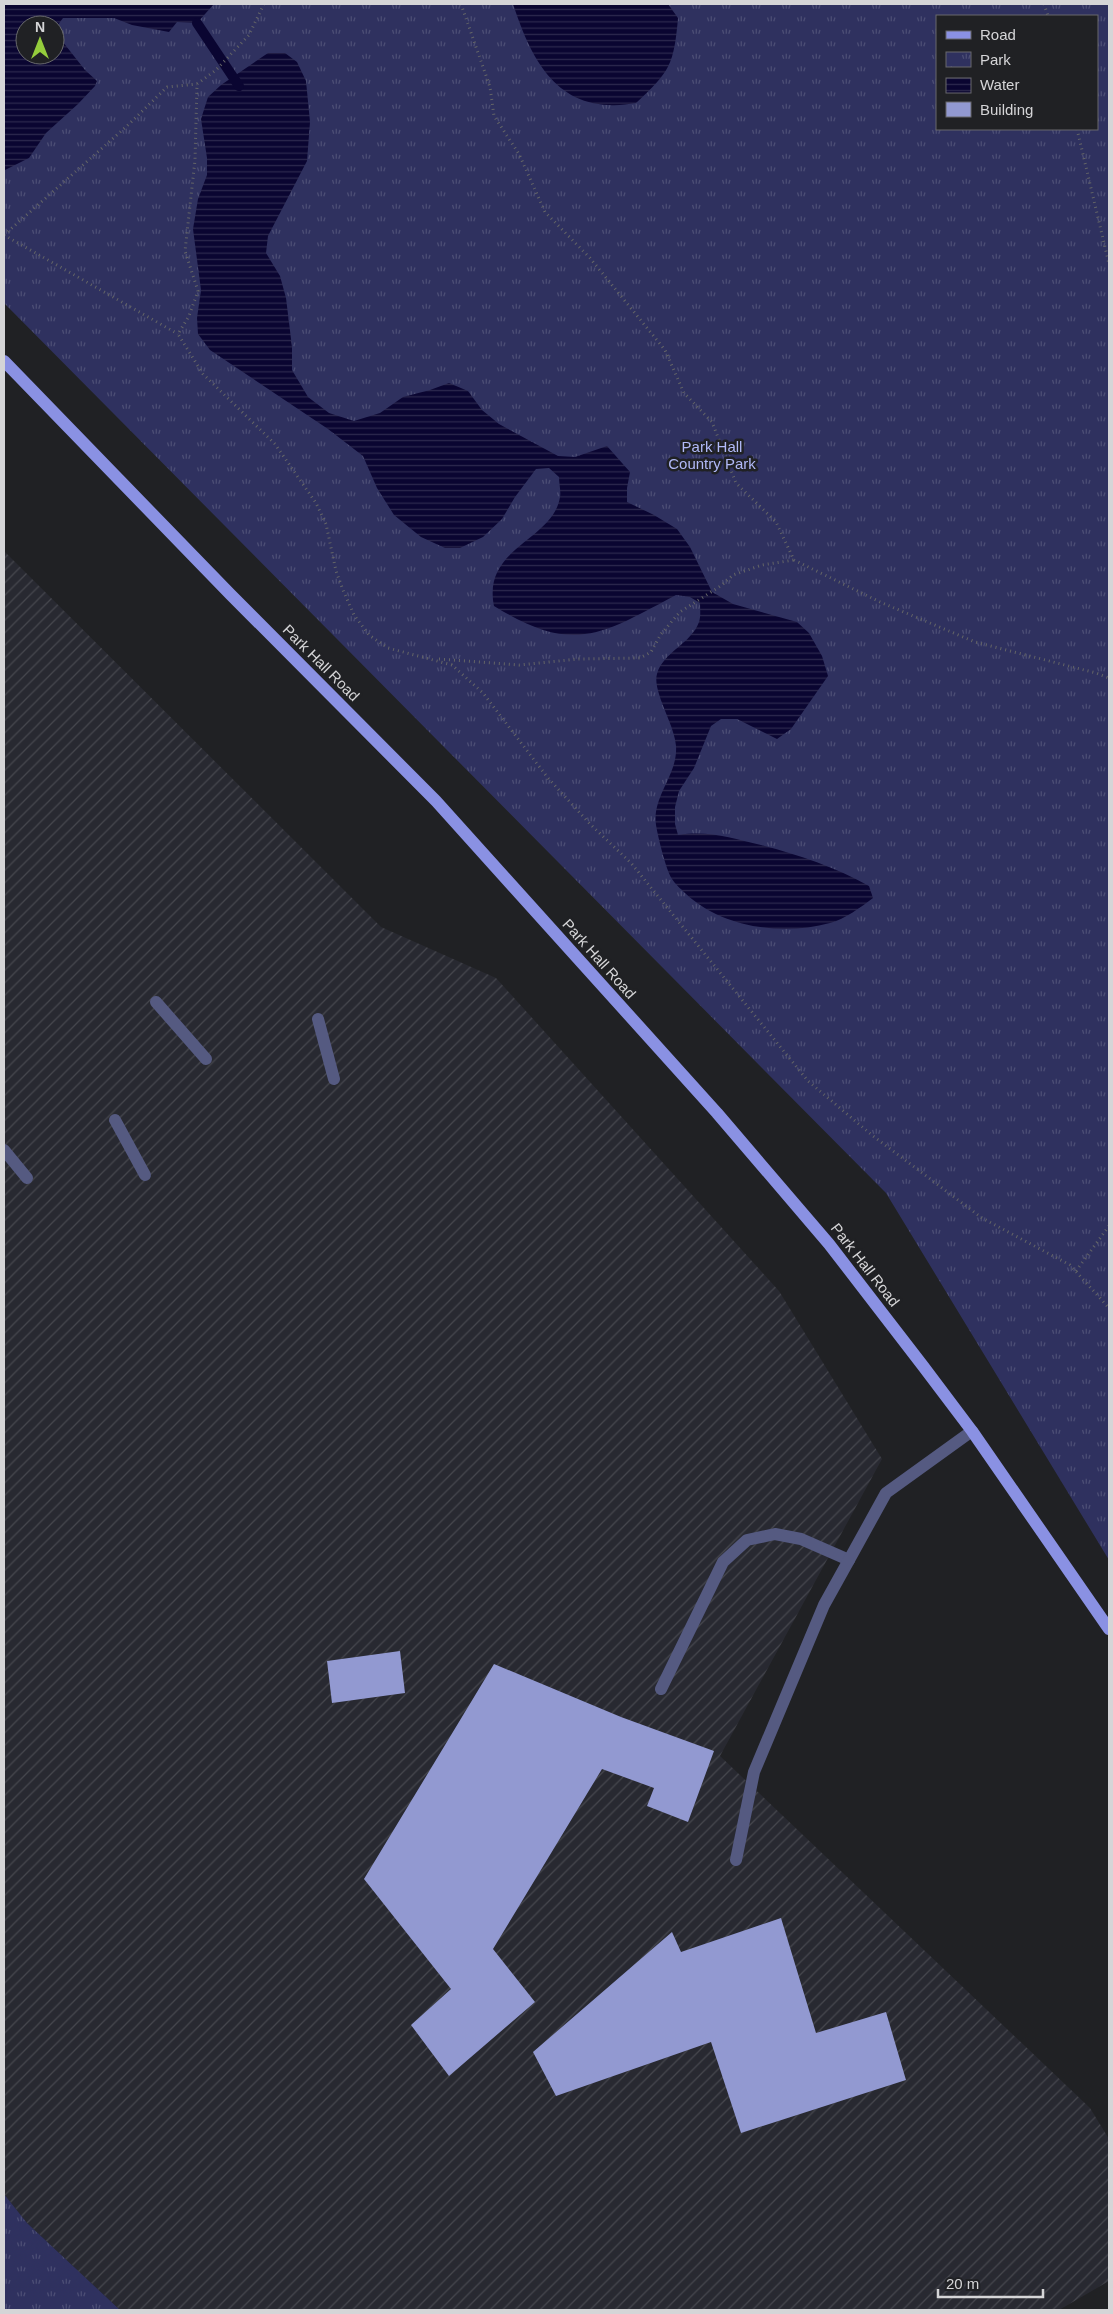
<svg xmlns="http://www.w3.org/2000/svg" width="1113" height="2314" font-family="Arial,sans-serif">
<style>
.industrial{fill:url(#industrial-furrows)}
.park{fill:url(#park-tufts);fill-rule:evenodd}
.water{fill:url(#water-rules)}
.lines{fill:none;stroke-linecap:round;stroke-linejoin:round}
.stream{stroke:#0a0531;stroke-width:10}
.building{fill:#9299d1}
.path{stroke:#646567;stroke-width:3;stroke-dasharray:1 4;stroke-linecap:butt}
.lane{stroke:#555a81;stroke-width:12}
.primary{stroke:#8a91e3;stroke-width:12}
.labels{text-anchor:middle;stroke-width:5;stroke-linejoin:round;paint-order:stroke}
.park-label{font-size:15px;fill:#b1b9f7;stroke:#202124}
.street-label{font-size:15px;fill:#d5d5d7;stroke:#202124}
</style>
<defs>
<pattern id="industrial-furrows" width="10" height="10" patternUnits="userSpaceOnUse" patternTransform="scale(1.25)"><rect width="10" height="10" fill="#282931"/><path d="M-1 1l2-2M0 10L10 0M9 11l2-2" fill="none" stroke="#46474e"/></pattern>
<pattern id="park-tufts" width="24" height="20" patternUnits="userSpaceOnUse" patternTransform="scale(1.25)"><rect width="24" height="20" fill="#2f315f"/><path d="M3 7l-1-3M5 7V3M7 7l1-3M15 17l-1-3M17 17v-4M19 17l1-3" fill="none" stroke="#4c4e75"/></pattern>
<pattern id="water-rules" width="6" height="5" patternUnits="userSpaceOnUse" patternTransform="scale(1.25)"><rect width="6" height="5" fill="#0a0531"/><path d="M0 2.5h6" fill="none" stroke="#2d294e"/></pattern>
</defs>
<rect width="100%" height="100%" fill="#202124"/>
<path class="industrial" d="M4,551L381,927L496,978L779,1291L882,1459L720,1756L1090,2108L1109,2139V2281L1059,2310H120L27,2223L4,2194Z"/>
<g class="park">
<path d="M4,4H1109V1560L886,1193L4,303ZM937,16H1097V129H937ZM25,25H55V55H25Z"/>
<path d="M4,2194L27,2223L120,2310H4Z"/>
</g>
<g class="water">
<path d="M4,4H214L197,23L177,22L169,32L132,25L114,18H63L55,29V25H25V55H55V32L85,70L97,81L95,86L78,104L46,133L29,158L5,170Z"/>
<path d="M513,4H668L678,18C674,64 670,72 636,103C627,104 618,106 609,105C551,103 529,52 513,4Z"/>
<path d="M268,53H285L297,62L306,81L310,122L307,161L268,236L266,253L280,276L286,298L292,347V370L308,397L329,413L354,421L380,413L403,397L430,390L449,383L468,391L482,410L499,424L558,456L575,457L607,446L630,472L627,488V502L654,515L677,529L690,547L712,592L733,604L797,622L809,633L822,656L828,676L791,729L777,739L737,719H721L711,726L694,768L679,791L675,807V824L678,835C708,830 732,838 761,845C799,855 835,867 869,886L873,898C861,907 845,919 830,923C782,936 722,928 685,893C681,889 675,884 672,879C666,870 658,837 656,825C652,796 678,775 676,746C675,725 652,691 657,674C663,652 691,644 699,622C701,616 700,609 700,603L690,597L676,595C601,635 573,655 494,606C482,547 553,541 560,497C561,491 559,483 559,477L549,468L536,469L515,497L502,519L483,537L460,548H445L421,537L394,515L377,488L363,456L328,429L210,350L198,334L197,318L201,290L193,229L198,199L207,175V158L201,119L208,97L221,85Z"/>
</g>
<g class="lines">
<path class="stream" d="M197,23L239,86"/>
</g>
<g class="building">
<path d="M400,1651L405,1693L332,1703L327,1661Z"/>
<path d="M494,1664L621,1717L714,1751L688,1822L647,1806L654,1788L602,1769L493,1949L535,2002L449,2076L411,2025L451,1989L364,1879Z"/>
<path d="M781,1918L816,2033L886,2012L906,2080L741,2133L711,2042L556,2096L533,2052L672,1932L681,1952Z"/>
</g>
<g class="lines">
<g class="path">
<path d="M264,4L249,35L216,70L197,84L195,160L185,251L198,291L189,316L178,334L203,374L275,444L316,503L326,524L336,571L343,590L354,615L369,635L388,648L452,665L483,693L548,778L590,824L631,863L808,1081L873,1136L982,1218L1070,1265L1109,1308"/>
<path d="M461,4L490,87L494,116L519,154L545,212L590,258L665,350L684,393L712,422L736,483L776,522L794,560L880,602L975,642L1096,673L1109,678"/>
<path d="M1044,4L1048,16"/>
<path d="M1077,129L1109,264"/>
<path d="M4,235L127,126L167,87L197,84"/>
<path d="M4,235L178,334"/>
<path d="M439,659L519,665L578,659L640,658L651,652L661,634L680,612L722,585L733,575L762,565L794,560"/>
<path d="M1076,1271L1109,1226"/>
</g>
<g class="lane">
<path d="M156,1002L206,1059"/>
<path d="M318,1019L334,1079"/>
<path d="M115,1120L145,1175"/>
<path d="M4,1150L27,1178"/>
<path d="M661,1689L723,1562L747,1540L775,1534L801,1539L849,1560"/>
<path d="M736,1860L754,1772L824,1605L849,1560L886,1493L972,1431"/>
</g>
<path class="primary" d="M4,361L230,594L436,801L717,1113L829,1244L923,1366L972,1431L1109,1629"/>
</g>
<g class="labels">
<g class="park-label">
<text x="712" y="452">Park Hall<tspan x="712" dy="17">Country Park</tspan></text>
</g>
<g class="street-label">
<text transform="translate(321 663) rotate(45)" y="5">Park Hall Road</text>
<text transform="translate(599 959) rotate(48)" y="5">Park Hall Road</text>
<text transform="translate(865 1265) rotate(52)" y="5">Park Hall Road</text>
</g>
</g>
<rect width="1113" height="2314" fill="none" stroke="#d5d5d7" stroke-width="10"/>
<rect x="936" y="15" width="162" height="115" fill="#202124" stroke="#68696c"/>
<rect x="946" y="31" width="25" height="8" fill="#8a91e3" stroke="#68696c"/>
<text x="980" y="40" font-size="15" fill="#d5d5d7">Road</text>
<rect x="946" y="52" width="25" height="15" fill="url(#park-tufts)" stroke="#68696c"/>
<text x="980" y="65" font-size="15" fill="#d5d5d7">Park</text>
<rect x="946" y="78" width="25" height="15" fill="url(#water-rules)" stroke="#68696c"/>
<text x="980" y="90" font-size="15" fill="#d5d5d7">Water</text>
<rect x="946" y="102" width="25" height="15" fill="#9299d1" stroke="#68696c"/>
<text x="980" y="115" font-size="15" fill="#d5d5d7">Building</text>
<g transform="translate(40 40)"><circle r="24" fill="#202124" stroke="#68696c"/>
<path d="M0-4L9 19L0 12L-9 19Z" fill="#94cc3c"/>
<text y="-8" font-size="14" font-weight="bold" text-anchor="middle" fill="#d5d5d7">N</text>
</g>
<path d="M938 2289v8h105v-8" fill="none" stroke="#d5d5d7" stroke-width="2.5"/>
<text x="946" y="2289" font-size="15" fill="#d5d5d7" stroke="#202124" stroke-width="4" paint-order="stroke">20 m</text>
</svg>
